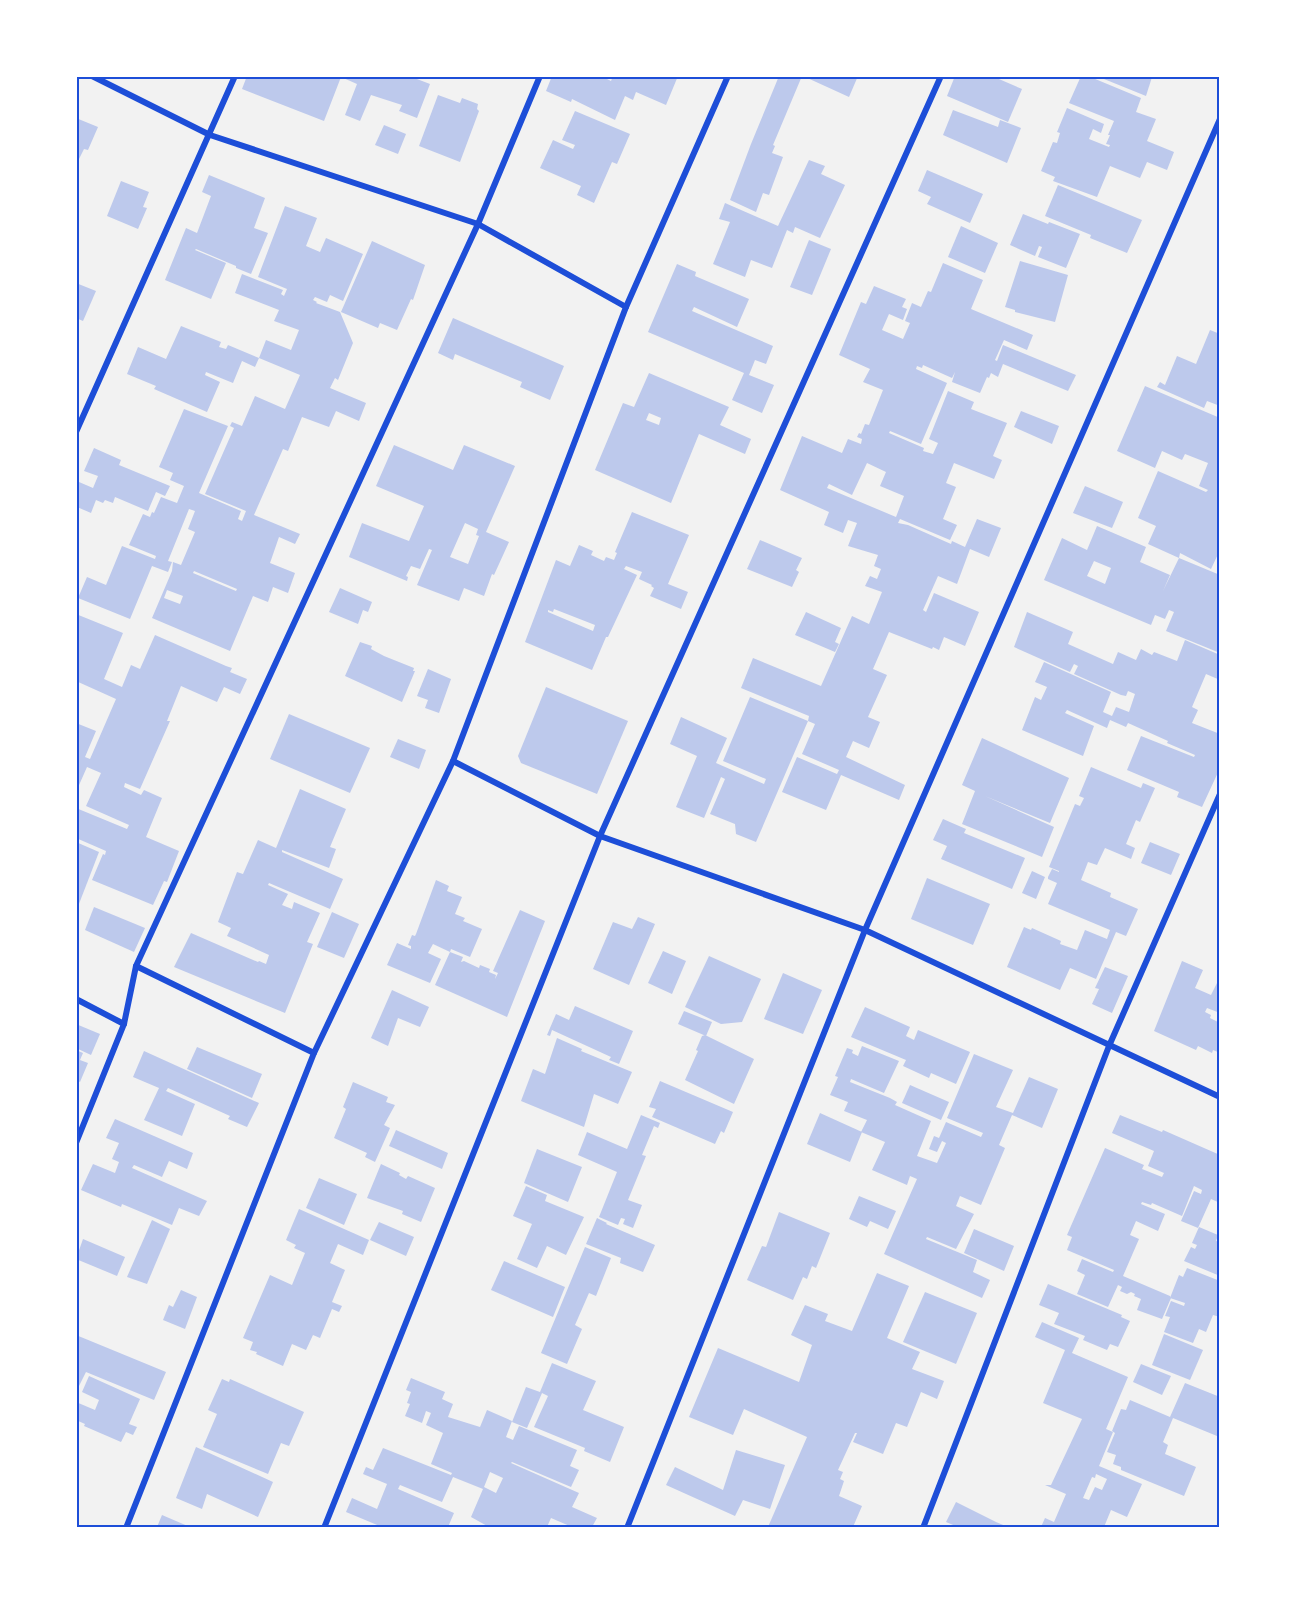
<svg xmlns="http://www.w3.org/2000/svg" width="1296" height="1604" font-family="'Open Sans',sans-serif">
<style>
.building{fill:#bdc9ec;fill-rule:evenodd}
.lines{fill:none;stroke-linecap:round;stroke-linejoin:round}
.minor{stroke:#1d4ed8;stroke-width:6}
.neatline{fill:none;stroke:#1d4ed8;stroke-width:2}
</style>
<rect width="100%" height="100%" fill="#f2f2f2"/>
<g class="building">
<path d="M247,76H409L430,84L417,118L399,111L402,105L371,95L360,121L345,115L357,84L341,77L324,121L242,89Z"/>
<path d="M552,76H601L611,81L613,76H678L666,105L636,92L633,100L625,96L615,120L572,99L571,102L546,91Z"/>
<path d="M779,76H802L773,145L775,146L772,153L783,157L769,195L763,193L756,212L730,200L751,144Z"/>
<path d="M803,76H858L849,97Z"/>
<path d="M955,76H992L1022,89L1008,122L947,96Z"/>
<path d="M1081,76H1088L1141,98L1136,112L1156,119L1147,141L1174,152L1167,170L1147,162L1140,178L1110,166L1097,197L1053,181L1055,177L1041,171L1053,142L1057,143L1060,133L1057,132L1067,108L1104,124L1101,133L1093,129L1089,139L1109,147L1110,145L1106,144L1110,135H1108L1114,121L1069,103Z"/>
<path d="M1150,76L1152,77L1146,96L1099,77Z"/>
<path d="M438,95L460,103L462,98L478,104L477,109L479,111L460,162L419,146Z"/>
<path d="M953,110L998,127L1000,120L1021,128L1007,163L943,135Z"/>
<path d="M575,111L630,134L617,164L612,162L594,203L577,195L581,186L540,168L553,140L573,149L575,145L562,140Z"/>
<path d="M76,118L98,127L88,150L84,149L76,165Z"/>
<path d="M384,125L406,134L398,154L375,145Z"/>
<path d="M809,160L825,166L821,174L845,185L820,238L795,227L793,233L787,230L772,268L751,260L745,277L713,264L730,222L719,219L725,203L778,226Z"/>
<path d="M927,170L983,194L970,223L927,204L931,197L918,191Z"/>
<path d="M209,175L265,198L254,228L268,233L251,274L236,268V266L196,249L195,250L226,263L211,299L165,280L186,228L197,233L211,196L202,192Z"/>
<path d="M121,181L149,192L143,207L147,208L138,229L107,216Z"/>
<path d="M1058,185L1142,220L1127,253L1090,238L1091,235L1045,216Z"/>
<path d="M285,206L317,218L306,246L320,252L326,238L363,254L343,301L330,295L327,302L315,297L313,300L317,302L316,303L340,312L353,343L338,380L335,378L330,388L366,403L359,421L336,411L329,427L302,417L288,451L283,449L254,515L300,534L295,544L279,537L270,563L295,573L288,593L273,587L268,602L253,596L230,651L152,618L172,571L173,562L181,565L195,532L188,529L195,511L189,509L168,561L172,562L168,572L152,566L130,619L78,598L87,577L106,585L122,546L155,559L156,556L129,545L143,514L150,517L152,512L154,513L161,497L177,503L184,486L170,480L173,473L159,467L184,409L228,426L199,493L241,511L238,519L242,521L246,511L205,494L234,428L230,426L232,422L242,426L255,396L285,409L300,375L259,358L266,340L291,350L299,330L274,321L279,310L235,293L242,274L283,290L281,294L284,296L287,289L258,277ZM194,571L237,589L236,591L193,573ZM167,590L183,596L180,604L164,598Z"/>
<path d="M1023,214L1048,224L1049,222L1080,234L1066,268L1038,257L1042,247L1039,246L1035,256L1010,245Z"/>
<path d="M961,226L998,243L985,273L948,257Z"/>
<path d="M809,240L831,249L812,295L790,287Z"/>
<path d="M372,241L425,265L413,300L411,299L397,330L380,323L378,328L341,312Z"/>
<path d="M1020,261L1068,275L1055,322L1015,312V310L1005,307Z"/>
<path d="M943,263L983,280L971,309L1033,335L1027,350L1004,340L995,360L997,361L1003,345L1076,375L1068,391L1003,364L998,377L991,373L989,378L987,377L980,393L952,382L955,372L952,378L923,365L922,368L917,366L916,369L947,383L921,444L890,431L889,433L924,448L923,451L933,454L938,443L929,439L948,391L974,402L971,409L1007,423L993,456L1002,460L994,479L954,463L946,483L956,487L943,519L957,525L950,540L900,519L898,523L908,525L951,544L952,541L965,547L977,519L1001,528L989,557L970,549L957,584L938,576L923,610L926,612L934,593L979,612L965,646L944,637L939,650L933,647L932,649L889,632L873,669L887,675L868,717L880,722L869,748L853,741L846,757L905,785L899,800L841,775L826,810L782,792L797,757L837,774L839,770L802,754L815,724L808,721L809,716L741,688L753,658L821,686L852,616L869,624L882,592L865,586L870,576L877,579L881,569L874,566L878,555L848,546L857,523L848,520L843,533L824,525L829,512L780,490L802,436L842,453L848,439L861,444L862,439L857,437L859,433L861,434L865,424L869,425L883,390L863,382L870,369L839,355L861,302L866,304L874,286L906,299L902,307L907,309L903,320L889,314L882,330L903,339L910,323L905,321L912,303L921,307L928,291L931,292ZM867,463L886,472L880,486L904,496L896,517L827,488L829,484L852,495Z"/>
<path d="M677,264L696,272L695,276L749,299L737,327L694,307L692,311L773,346L766,364L755,360L749,375L774,385L762,413L732,400L744,373L648,332Z"/>
<path d="M76,283L96,291L83,321L76,318Z"/>
<path d="M453,318L564,366L550,400L520,387L522,382L455,354L453,360L438,353Z"/>
<path d="M181,326L221,342L219,347L226,349L228,345L259,358L255,367L242,361L233,383L206,372L205,375L220,382L207,412L154,389L156,386L127,374L138,347L166,359Z"/>
<path d="M1210,330L1220,334V406L1207,401L1204,408L1157,387L1160,382L1165,385L1177,356L1196,364Z"/>
<path d="M649,373L729,407L720,425L751,439L745,454L699,434L671,503L595,470L623,403L634,407ZM649,413L661,418L659,425L646,420Z"/>
<path d="M1145,386L1220,418V550L1211,569L1180,553L1179,558L1148,544L1156,526L1138,518L1158,471L1206,492L1208,490L1199,486L1208,463L1185,454L1182,460L1162,451L1155,468L1117,451Z"/>
<path d="M1021,411L1059,426L1052,444L1014,427Z"/>
<path d="M394,445L453,470L464,445L515,466L486,532L509,542L494,575L492,574L484,596L464,588L459,601L417,585L432,550L429,549L420,569L411,566L406,576L408,577L407,581L349,557L362,523L409,541L424,506L376,486ZM465,523L478,529L476,535L479,536L468,564L450,557Z"/>
<path d="M94,448L121,460L119,465L170,486L165,496L156,492L148,511L115,497L113,503L105,500L103,503L96,500L91,513L77,507L76,488L79,482L93,488L98,476L84,471Z"/>
<path d="M1085,486L1123,502L1112,528L1073,513Z"/>
<path d="M632,512L689,535L668,584L688,592L681,609L650,596L654,588L651,586L652,585L639,579L642,572L626,566L624,569L637,575L608,637H606L592,670L525,642L556,560L570,566L579,545L593,551L591,555L604,561L606,557L614,560L617,553L615,552ZM554,609L595,625L593,631L548,612V610L553,612Z"/>
<path d="M1097,526L1146,547L1140,562L1170,575L1163,591L1179,558L1220,575V653L1166,631L1174,612L1169,610L1165,619L1155,615L1151,625L1044,580L1062,538L1087,550ZM1094,561L1111,568L1105,584L1087,576Z"/>
<path d="M760,540L802,558L796,570L799,572L792,587L747,569Z"/>
<path d="M340,588L372,602L368,612L363,610L358,624L329,612Z"/>
<path d="M806,612L841,628L835,642L839,644L835,652L795,635Z"/>
<path d="M1027,612L1073,632L1068,644L1113,664L1118,652L1136,660L1141,649L1152,655L1154,652L1177,661L1185,640L1220,655V680L1206,674L1192,707L1198,710L1192,723L1220,734V768L1202,807L1177,797L1179,792L1127,770L1141,736L1194,757L1195,755L1167,743L1168,741L1128,723L1126,727L1110,720L1107,728L1067,710L1065,713L1094,726L1083,756L1022,730L1035,697L1041,700L1047,687L1035,682L1044,662L1111,692L1103,712L1112,716L1116,707L1129,712L1135,694L1128,691L1126,696L1121,695L1074,674L1078,666L1074,664L1070,672L1014,647Z"/>
<path d="M76,614L123,633L104,679L122,687L131,665L140,669L155,635L226,666L232,668L230,672L247,679L240,694L224,687L217,702L181,686L167,721H170L140,789L125,783L124,787L141,795L144,790L162,798L146,837L179,851L167,882L164,881L153,905L92,880L103,854L105,855L106,851L76,838V808L127,829L129,825L86,806L101,773L87,767L76,792V723L96,731L85,757L90,759L116,699L76,681Z"/>
<path d="M360,642L372,646L371,649L384,656L414,668L413,671H415L402,702L345,676Z"/>
<path d="M428,669L451,679L439,713L425,708L428,700L417,696Z"/>
<path d="M546,687L628,721L597,794L521,763L518,756Z"/>
<path d="M750,697L808,721L756,842L736,834L735,824L710,814L725,779L721,777L704,818L676,807L697,756L670,744L681,717L727,738L716,763L764,784L766,779L723,761Z"/>
<path d="M289,714L370,748L350,793L270,759Z"/>
<path d="M982,738L1069,778L1050,823L985,796L1054,827L1042,857L962,824L975,791L962,785Z"/>
<path d="M398,739L426,750L419,769L390,757Z"/>
<path d="M1091,767L1141,788L1143,783L1155,788L1140,822L1136,820L1126,844L1135,848L1131,859L1105,848L1097,865L1088,862L1081,880L1111,893L1110,897L1138,909L1126,936L1116,932L1096,979L1070,968L1060,990L1007,967L1024,927L1031,930L1032,928L1061,941L1060,944L1077,950L1085,930L1107,939L1110,930L1048,904L1057,883L1048,879V877L1052,869L1059,872V871L1049,867L1075,804L1080,806L1084,798L1079,796Z"/>
<path d="M300,789L346,809L330,847L336,849L329,868L282,850V852L343,879L330,909L269,883L268,885L288,894L282,905L292,909L294,902L320,913L307,942L313,944L285,1013L174,967L191,933L258,962L259,961L266,964L269,955L227,936L231,928L218,922L237,872L243,874L258,840L276,848Z"/>
<path d="M943,819L966,829L964,833L1025,858L1012,889L941,859L947,846L933,840Z"/>
<path d="M76,842L99,852L77,909H76Z"/>
<path d="M1150,842L1180,854L1171,875L1141,863Z"/>
<path d="M1032,871L1045,877L1036,899L1022,893Z"/>
<path d="M927,878L990,904L973,945L911,919Z"/>
<path d="M436,880L449,886L447,891L462,897L455,914L465,918L463,921L482,929L470,957L451,949L450,952L463,957L461,962L464,961L479,968L480,965L490,969L489,972L496,975L495,979L498,973L493,971L520,910L545,921L507,1017L435,985L450,952L433,944L428,953L441,959L430,983L387,965L397,943L411,949V946L408,945L412,935L415,936L416,934Z"/>
<path d="M94,907L145,928L134,952L85,930Z"/>
<path d="M332,912L359,924L344,958L317,947Z"/>
<path d="M638,917L655,924L629,985L593,969L613,922L632,929Z"/>
<path d="M663,951L686,961L672,994L648,983Z"/>
<path d="M709,956L761,979L742,1022L721,1024L685,1007Z"/>
<path d="M1182,961L1203,970L1195,988L1211,995L1220,977V1013L1207,1008L1205,1012L1211,1015L1210,1018L1220,1023V1053L1213,1050L1212,1053L1198,1046L1196,1050L1154,1031Z"/>
<path d="M1105,967L1128,976L1112,1013L1092,1004L1099,989L1095,988Z"/>
<path d="M783,973L822,990L803,1034L764,1019Z"/>
<path d="M392,990L429,1007L420,1027L398,1018L388,1046L371,1038Z"/>
<path d="M575,1006L633,1031L619,1064L609,1060L611,1057L552,1030L550,1036L547,1035L556,1014L569,1020Z"/>
<path d="M865,1007L910,1027L906,1036L914,1040L918,1030L970,1052L956,1084L931,1073L929,1078L903,1066L906,1060L851,1037Z"/>
<path d="M684,1011L712,1022L706,1036L678,1024Z"/>
<path d="M76,1024L100,1034L91,1055L76,1048Z"/>
<path d="M705,1035L754,1059L734,1104L685,1080L698,1051L696,1050L702,1036Z"/>
<path d="M557,1038L582,1049L581,1051L632,1072L618,1104L594,1094L584,1127L521,1101L533,1069L545,1074Z"/>
<path d="M862,1046L899,1061L884,1093L851,1079L850,1082L890,1098L897,1102L895,1105L931,1121L917,1156L937,1163L946,1143L942,1141L937,1152L929,1149L934,1136L939,1138L946,1122L981,1137L983,1133L947,1118L974,1054L1013,1070L996,1107L1013,1113L1029,1077L1058,1089L1042,1128L1012,1115L999,1145L1005,1148L981,1205L960,1196L956,1206L974,1214L956,1249L927,1237L926,1239L977,1260L973,1272L990,1280L982,1298L884,1254L917,1179L910,1176L907,1185L872,1170L885,1142L861,1132L867,1120L844,1111L848,1102L830,1095L838,1077L835,1076L847,1048L853,1050L852,1053L858,1056Z"/>
<path d="M197,1047L262,1074L252,1098L187,1069Z"/>
<path d="M76,1050L83,1053L80,1060L88,1063L80,1082L76,1080Z"/>
<path d="M144,1051L259,1103L247,1127L228,1119L230,1116L168,1088L166,1091L195,1104L182,1136L144,1120L159,1088L133,1077Z"/>
<path d="M660,1081L733,1112L724,1133L721,1131L715,1144L652,1117L656,1109L649,1107Z"/>
<path d="M353,1082L388,1097L386,1102L395,1105L384,1125L390,1128L375,1162L365,1157L367,1153L334,1138L346,1109L343,1107Z"/>
<path d="M910,1085L949,1102L941,1120L902,1103Z"/>
<path d="M820,1113L862,1132L850,1162L807,1144Z"/>
<path d="M641,1115L660,1123L658,1128L654,1126L642,1155L646,1156L628,1200L642,1205L633,1228L623,1224L625,1219L621,1218L618,1225L599,1217L617,1172L578,1155L587,1132L627,1149Z"/>
<path d="M1120,1115L1162,1132L1163,1130L1220,1155V1203L1211,1199L1198,1228L1181,1221L1194,1191L1201,1194L1202,1190L1194,1186L1182,1216L1152,1203L1151,1205L1142,1202L1141,1204L1165,1214L1158,1231L1136,1221L1130,1235L1139,1239L1123,1276L1170,1296L1171,1298L1162,1319L1137,1310L1141,1299L1134,1296L1135,1294L1131,1292L1127,1294L1120,1291L1122,1287L1118,1285L1108,1307L1077,1294L1085,1275L1077,1271L1082,1259L1113,1272L1114,1270L1067,1250L1072,1237L1067,1235L1105,1148L1144,1165L1142,1169L1162,1177L1164,1173L1148,1166L1154,1151L1112,1133Z"/>
<path d="M115,1119L193,1153L187,1169L169,1161L162,1177L134,1165L132,1168L207,1201L199,1216L179,1208L172,1225L122,1204L121,1207L81,1190L93,1164L115,1173L119,1162L112,1159L119,1143L106,1138Z"/>
<path d="M396,1130L448,1153L442,1169L389,1146Z"/>
<path d="M537,1149L582,1167L568,1202L524,1183Z"/>
<path d="M381,1164L400,1173L399,1175L406,1179L408,1176L435,1188L421,1222L402,1214L403,1211L367,1198Z"/>
<path d="M319,1178L357,1194L344,1225L306,1208Z"/>
<path d="M526,1186L547,1195L545,1201L584,1217L566,1255L547,1246L537,1268L517,1259L532,1224L513,1216Z"/>
<path d="M859,1196L896,1211L888,1229L870,1221L867,1227L849,1219Z"/>
<path d="M299,1209L369,1240L363,1255L338,1244L330,1263L345,1270L332,1302L342,1306L339,1312L332,1309L320,1338L313,1335L306,1350L292,1344L283,1366L256,1354L257,1352L250,1350L253,1342L243,1338L270,1275L292,1285L305,1253L294,1248L296,1245L286,1240Z"/>
<path d="M779,1212L830,1233L816,1268L812,1266L807,1279L803,1277L793,1300L747,1280L762,1246L766,1247Z"/>
<path d="M597,1218L607,1223L606,1224L655,1245L643,1272L620,1263L621,1258L586,1244Z"/>
<path d="M152,1220L170,1229L147,1284L127,1277Z"/>
<path d="M379,1222L414,1237L406,1256L370,1240Z"/>
<path d="M1199,1227L1218,1235L1216,1241L1220,1242V1276L1184,1261L1191,1247L1195,1249L1197,1245L1192,1243Z"/>
<path d="M974,1229L1014,1246L1004,1271L964,1253Z"/>
<path d="M83,1239L125,1257L117,1276L76,1259Z"/>
<path d="M585,1247L611,1258L596,1296L589,1293L575,1325L582,1329L567,1364L541,1353Z"/>
<path d="M504,1261L565,1287L553,1317L491,1290Z"/>
<path d="M1187,1268L1220,1281V1317L1213,1315L1206,1332L1199,1329L1193,1343L1164,1332L1170,1317L1165,1316L1171,1301L1184,1306L1185,1303L1170,1298L1179,1275L1183,1277Z"/>
<path d="M877,1273L909,1286L887,1338L920,1352L912,1369L944,1381L937,1399L921,1392L907,1427L896,1423L883,1454L853,1442L857,1433H855L838,1470L843,1472L840,1479L844,1481L839,1496L862,1506L853,1527H768L807,1437L744,1409L733,1435L689,1417L718,1348L799,1382L812,1345L791,1335L805,1305L828,1314L825,1321L852,1331Z"/>
<path d="M1048,1284L1122,1315L1121,1317L1130,1321L1118,1347L1110,1344L1107,1350L1083,1340L1085,1336L1054,1324L1059,1313L1039,1305Z"/>
<path d="M181,1290L197,1297L185,1329L163,1320L169,1305L173,1307Z"/>
<path d="M925,1292L977,1313L956,1364L903,1342Z"/>
<path d="M1042,1322L1079,1338L1072,1353L1128,1377L1106,1429L1113,1432L1099,1466L1142,1484L1127,1517L1111,1510L1104,1527H1041L1045,1518L1054,1522L1066,1494L1045,1485H1051L1082,1419L1043,1403L1065,1350L1035,1337ZM1096,1474L1107,1479L1102,1490L1095,1487L1089,1500L1083,1498L1092,1477L1095,1478Z"/>
<path d="M1164,1334L1203,1350L1190,1380L1152,1365Z"/>
<path d="M76,1335L166,1372L154,1400L86,1372L76,1392Z"/>
<path d="M552,1363L596,1381L583,1410L624,1427L610,1462L584,1451L585,1448L534,1427L548,1396L542,1393L527,1428L512,1422L526,1387L540,1392Z"/>
<path d="M1141,1364L1171,1376L1162,1395L1133,1382Z"/>
<path d="M89,1376L140,1399L129,1424L137,1427L133,1435L126,1432L121,1442L84,1426L85,1424L76,1420V1402L95,1410L99,1400L82,1392Z"/>
<path d="M411,1378L445,1392L442,1399L453,1404L448,1417L480,1427L487,1410L512,1421L506,1437L513,1440L519,1426L577,1450L570,1466L579,1470L571,1487L512,1462L511,1463L579,1493L572,1507L597,1518L592,1527H572L551,1518L547,1527H489L471,1517L483,1489L453,1477L442,1502L400,1485L398,1489L454,1513L448,1527H382L346,1512L352,1498L377,1509L387,1484L363,1474L366,1467L373,1470L383,1448L451,1475L452,1473L431,1464L443,1433L426,1425L431,1413L426,1411L422,1423L405,1416L410,1404L407,1403L411,1392L406,1390ZM490,1472L503,1478L496,1493L484,1487Z"/>
<path d="M222,1379L229,1382L230,1379L304,1412L289,1446L281,1443L268,1474L203,1447L217,1414L208,1410Z"/>
<path d="M1185,1383L1220,1397V1430L1217,1436L1173,1418L1163,1442L1168,1445L1165,1454L1196,1467L1184,1496L1121,1470V1467L1113,1464L1116,1455L1107,1452L1115,1433L1112,1431L1121,1409L1126,1410L1130,1400L1170,1417Z"/>
<path d="M196,1447L273,1482L258,1517L207,1494L202,1509L176,1498Z"/>
<path d="M736,1450L785,1465L770,1509L743,1500L735,1516L666,1485L675,1467L723,1490Z"/>
<path d="M956,1502L996,1522L1008,1527H958L946,1522Z"/>
<path d="M162,1515L190,1527H157Z"/>
</g>
<g class="lines">
<g class="minor">
<path d="M92,76L210,135L478,224L626,307"/>
<path d="M76,432L235,76"/>
<path d="M453,761L600,836L865,930L1220,1097"/>
<path d="M136,966L314,1053"/>
<path d="M76,999L124,1024"/>
<path d="M76,1143L124,1024L136,966L478,224L540,76"/>
<path d="M126,1528L314,1053L453,761L626,307L728,76"/>
<path d="M324,1528L600,836L941,76"/>
<path d="M627,1528L865,930L1220,119"/>
<path d="M923,1528L1109,1046L1220,794"/>
</g>
</g>
<rect width="1296" height="1604" fill="none" stroke="#ffffff" stroke-width="156"/>
<rect x="78" y="78" width="1140" height="1448" class="neatline"/>
</svg>
